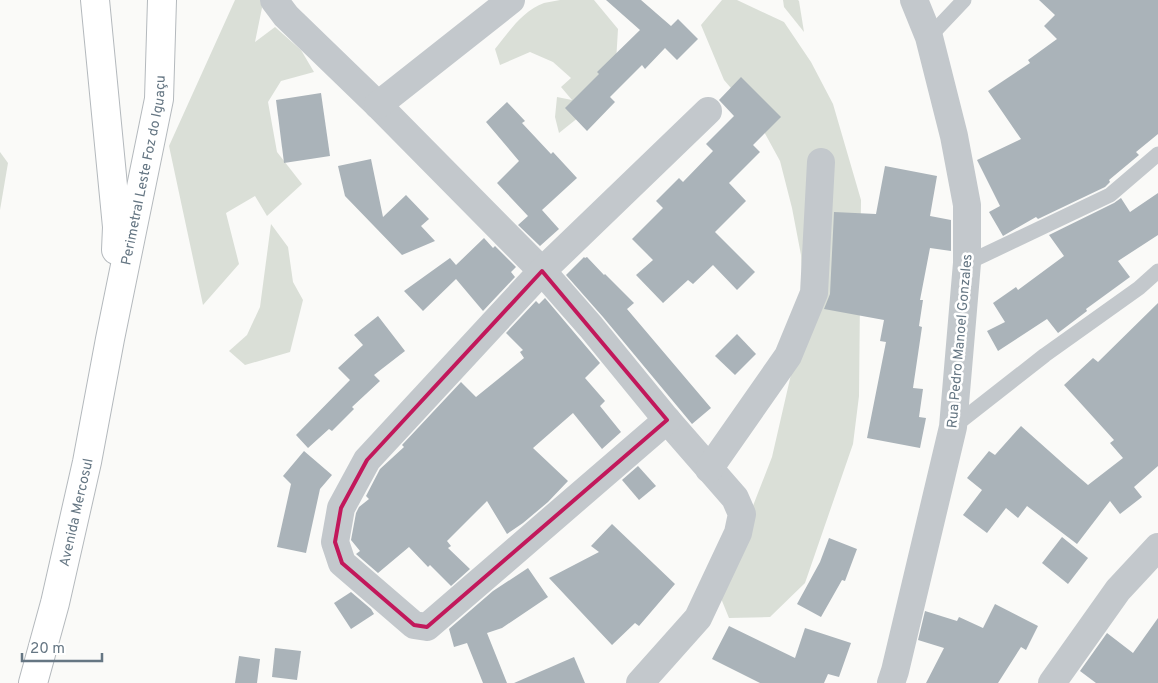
<svg xmlns="http://www.w3.org/2000/svg" width="1158" height="683" font-family="Overpass,sans-serif">
<style>
.green{fill:#dadfd7}
.building{fill:#aab3b9}
.lines{fill:none;stroke-linecap:round;stroke-linejoin:round}
.highway-casing{stroke:#b4b9bd;stroke-width:30}
.lane{stroke:#c3c8cc;stroke-width:15}
.street{stroke:#c3c8cc;stroke-width:28}
.highway{stroke:#fff;stroke-width:28}
.marked{fill:none;stroke:#c2185b;stroke-width:4;stroke-linejoin:round}
.labels{text-anchor:middle;stroke-width:5;stroke-linejoin:round;paint-order:stroke}
.street-label{font-size:14px;fill:#657683;stroke:#fff}
</style>
<rect width="100%" height="100%" fill="#fafaf8"/>
<g class="green">
<path d="M235,0H260L263,3L255,42L275,27L301,50L314,72L281,81L268,102L277,152L302,184L267,216L255,196L226,213L239,264L203,305L169,146Z"/>
<path d="M560,0H594L618,29L616,62L589,109L559,133L555,117L557,97L572,100L561,87L571,78L553,62L530,52L500,65L495,49C508,33 523,10 544,3C549,2 555,1 560,0Z"/>
<path d="M722,0H737L784,22L811,62L833,104L861,200L859,396L853,444L805,583L770,617L729,618L720,596L735,552L772,457L795,357L803,306L801,255L792,208L780,161L756,117L724,80L701,25Z"/>
<path d="M783,0H798L799,1L804,32L784,7Z"/>
<path d="M0,152L8,163L0,210Z"/>
<path d="M271,224L288,247L293,282L303,300L290,352L245,365L229,351L247,335L260,307Z"/>
</g>
<g class="building">
<path d="M606,0H641L671,26L678,19L698,39L677,60L665,48L645,69L642,65L610,97L615,102L587,131L565,108L599,74L597,72L640,30Z"/>
<path d="M1039,0H1158V134L1136,152L1139,155L1109,180L1110,182L1105,187L1038,219L1036,217L1003,236L989,212L1000,206L977,160L1021,139L988,91L1030,63L1028,60L1057,39L1044,26L1055,15Z"/>
<path d="M741,77L781,117L753,145L760,152L729,183L746,201L715,232L755,272L737,290L713,265L693,284L688,280L663,303L636,275L653,260L632,239L663,208L656,201L679,178L683,182L713,151L706,144L734,116L719,100Z"/>
<path d="M321,93L330,156L284,163L276,100Z"/>
<path d="M507,102L525,121L522,123L551,154L553,152L577,178L542,210L559,229L540,246L518,225L528,216L497,183L519,161L486,122Z"/>
<path d="M371,159L383,217L406,195L429,219L421,226L435,241L402,255L345,196L338,166Z"/>
<path d="M885,166L937,176L930,216L951,220V251L930,248L920,300H923L919,326L922,327L913,388L923,389L919,417L926,418L920,448L867,438L886,342L880,341L884,320L824,309L830,294L834,212L876,214Z"/>
<path d="M1158,193V235L1118,261L1130,277L1086,309L1087,311L1058,333L1047,319L998,351L987,331L1005,322L993,303L1016,287L1018,290L1064,256L1049,235L1114,203L1121,198L1130,212Z"/>
<path d="M484,238L493,248L495,246L516,267L511,272L515,277L483,311L456,279L423,311L404,291L450,258L456,265Z"/>
<path d="M584,257L585,258L587,257L604,275L605,274L634,303L627,309L711,408L692,424L603,317L566,275Z"/>
<path d="M545,298L600,363L585,378L605,401L600,406L621,432L602,449L573,413L533,448L568,481L548,502L523,523L507,534L487,501L447,541L451,546L448,548L470,569L451,586L430,565L428,567L409,547L378,573L356,554L360,551L351,540L356,513L359,507L369,499L366,496L380,469L404,447L402,445L461,382L476,397L524,358L520,352L523,350L506,333L536,301L539,304Z"/>
<path d="M1158,303V466L1134,487L1142,497L1120,514L1110,501L1077,544L1027,506L1018,518L1006,508L987,533L963,515L982,490L967,478L989,451L995,455L1021,426L1067,467L1088,485L1123,458L1110,443L1114,440L1064,385L1093,358L1098,362Z"/>
<path d="M378,316L405,351L374,375L380,381L352,407L354,409L332,431L329,429L308,448L296,435L350,380L338,368L363,345L354,335Z"/>
<path d="M737,334L756,354L735,375L715,356Z"/>
<path d="M304,451L332,475L320,489L306,553L277,547L291,484L283,476Z"/>
<path d="M638,466L656,486L639,500L622,480Z"/>
<path d="M612,524L675,584L639,626L635,623L612,645L549,578L599,552L591,546Z"/>
<path d="M1062,537L1088,558L1068,584L1042,563Z"/>
<path d="M829,538L857,549L845,581L842,580L821,617L797,604L820,562Z"/>
<path d="M528,568L548,597L502,628L487,633L507,683H483L467,643L454,647L449,629L493,591Z"/>
<path d="M351,592L371,609L374,614L351,629L334,603Z"/>
<path d="M995,604L1038,626L1026,650L1021,647L998,683H926L944,648L918,640L925,611L957,621L959,617L983,628Z"/>
<path d="M1158,618V683H1096L1080,671L1107,633L1133,653Z"/>
<path d="M729,626L795,658L805,628L851,643L839,677L828,674L824,683H760L712,659Z"/>
<path d="M275,648L301,651L297,680L272,677Z"/>
<path d="M239,656L260,659L257,683H235Z"/>
<path d="M574,657L585,683H514Z"/>
</g>
<g class="lines">
<defs>
<g id="highway">
<path d="M95,0L117,227L116,250"/>
<path id="s1" d="M33,683L55,603L87,462L110,339L159,99L162,0"/>
</g>
</defs>
<use href="#highway" class="highway-casing"/>
<g class="lane">
<path d="M929,37L964,0"/>
<path d="M967,263L1110,195L1158,154"/>
<path d="M953,427L1045,355L1139,288L1158,271"/>
</g>
<g class="street">
<path d="M274,0L286,16L378,105L542,271L591,327L667,420L735,498L742,514L738,533L698,618L640,683"/>
<path d="M378,105L511,0"/>
<path d="M667,420L427,627L414,625L342,563L335,542L341,508L367,460L542,271L708,111"/>
<path d="M709,469L788,356L814,293L821,162"/>
<path d="M891,683L895,671L953,427L967,263V205L954,136L929,37L914,0"/>
<path d="M1052,683L1118,590L1158,547"/>
</g>
<use href="#highway" class="highway"/>
</g>
<path class="marked" d="M542,271L667,420L427,627L414,625L342,563L335,542L341,508L367,460Z"/>
<g class="labels">
<g class="street-label">
<text dy="5" stroke="none"><textPath href="#s1" startOffset="525">Perimetral Leste Foz do Iguaçu</textPath></text>
<text transform="translate(959 341) rotate(-85)" y="5">Rua Pedro Manoel Gonzales</text>
<text dy="5" stroke="none"><textPath href="#s1" startOffset="176">Avenida Mercosul</textPath></text>
</g>
</g>
<path d="M22 653v8h80v-8" fill="none" stroke="#657683" stroke-width="2.5"/>
<text x="30" y="653" font-size="15" fill="#657683" stroke="#ffffff" stroke-width="4" paint-order="stroke">20 m</text>
</svg>
